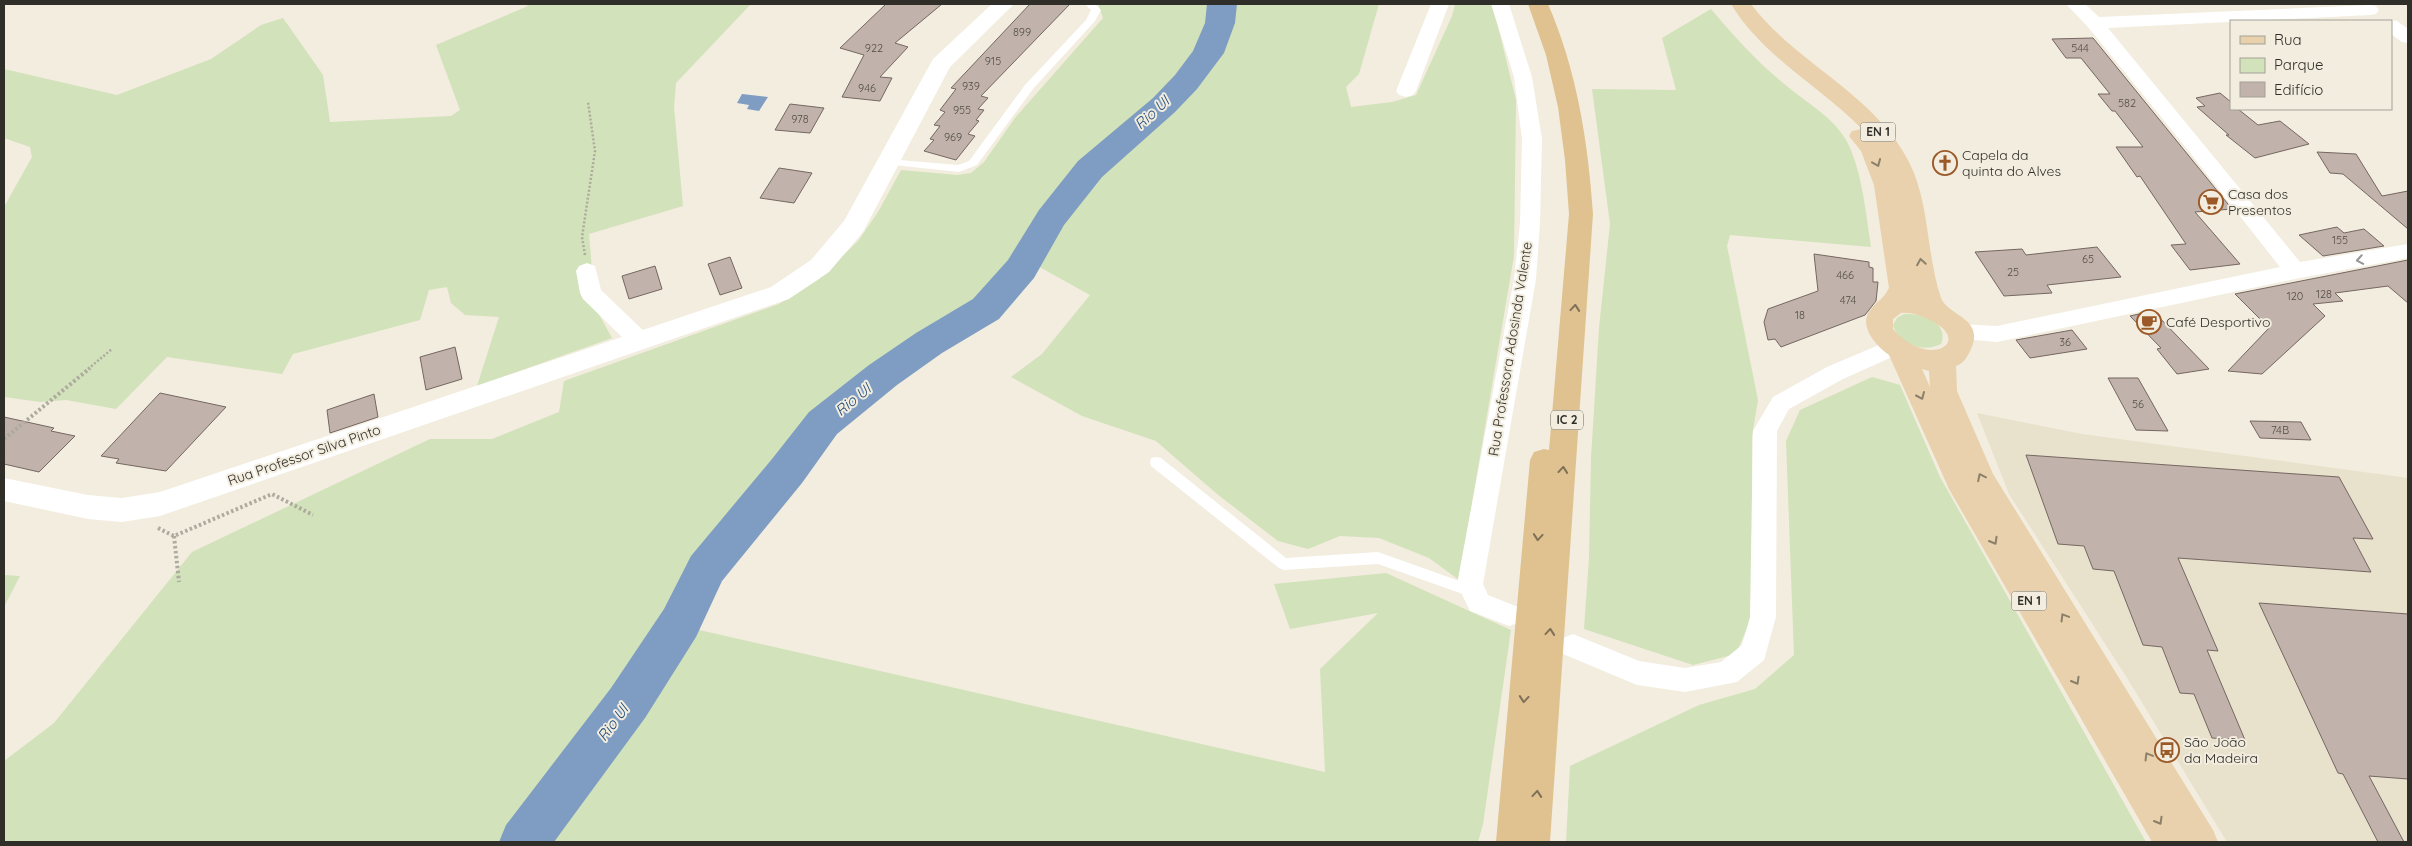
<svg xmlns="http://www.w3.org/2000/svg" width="2412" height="846" font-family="Quicksand,sans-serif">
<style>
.built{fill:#e8e1cc}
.green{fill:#d2e2ba}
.water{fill:#7f9dc3}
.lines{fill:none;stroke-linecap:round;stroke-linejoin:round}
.river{fill:#7f9dc3;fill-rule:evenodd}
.building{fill:#c1b2ab;stroke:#756761}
.path-far1{stroke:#adaa9e;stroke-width:2.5;stroke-dasharray:2 2;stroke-linecap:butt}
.path{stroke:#adaa9e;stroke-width:4;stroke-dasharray:2.5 2.5;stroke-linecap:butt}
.service{fill:#fff;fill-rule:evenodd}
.minor{fill:#fff;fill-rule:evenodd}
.tertiary{fill:#fff;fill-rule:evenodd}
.primary{fill:#e8d1ac;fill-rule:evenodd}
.trunk{fill:#e0c290;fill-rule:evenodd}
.oneway{stroke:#8c806a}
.oneway2{stroke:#989694}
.oneway3{stroke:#7f7157}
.labels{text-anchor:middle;stroke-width:4;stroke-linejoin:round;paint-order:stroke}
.number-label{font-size:11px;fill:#544f4a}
.shield{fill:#f2edde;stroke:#6a675f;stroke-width:1}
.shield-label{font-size:12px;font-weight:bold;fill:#302e29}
.poi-label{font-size:14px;fill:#302e29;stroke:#f2edde;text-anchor:start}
.street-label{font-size:14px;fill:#302e29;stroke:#f2edde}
.water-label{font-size:15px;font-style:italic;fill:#204b7c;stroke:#f2edde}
</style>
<rect width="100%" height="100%" fill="#f2edde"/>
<path class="built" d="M1977,413L2082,434L2408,478V842H2227L2127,678L2009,494Z"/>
<g class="green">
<path d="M525,4H751L676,83L674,107L683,206L589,234L595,307L612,338L477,386L499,317L465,315L451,303L447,287L429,290L420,320L293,354L282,374L167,357L116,409L66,400L40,402L4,397V207L32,157L30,147L4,138V69L117,95L211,59L261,25L283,18L323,75L330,122L451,116L460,110L436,45L528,6Z"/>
<path d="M1098,4H1217L1206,48L1183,78L1066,186L1044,218L1015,268L982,306L888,363L828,411L760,489L664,622L1325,772L1320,669L1378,613L1290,629L1274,584L1386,573L1511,630L1483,824L1478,842H4V761L54,723L192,552L430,439H492L559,412L564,381L779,304L818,280L858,241L878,212L901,170L957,175L971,173L984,162L1015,118L1103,18Z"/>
<path d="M1231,4H1379L1359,74L1346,87L1351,107L1392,102L1416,95L1452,16L1455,4H1491L1494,10L1516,100L1514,256L1459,580L1429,558L1379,538L1340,536L1308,549L1278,541L1217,494L1156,441L1082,416L1011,377L1042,354L1090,295L1034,264L1058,224L1098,172L1152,125L1214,59L1229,20Z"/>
<path d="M1711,9C1734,36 1756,61 1783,83C1807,104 1838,118 1851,150C1863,180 1866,215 1871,247L1730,235L1727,246L1758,400L1752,436V616L1736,654L1693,665L1584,629L1589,558L1591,458L1599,328L1610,224L1592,89L1676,90L1662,38Z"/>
<path d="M1904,314C1920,313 1950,322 1941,344C1923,353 1899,345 1893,325L1897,318Z"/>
<path d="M1872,377L1900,385L1940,477L2146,842H1566L1570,766L1699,705L1755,689L1794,655L1786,441L1800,410Z"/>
<path d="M4,575L20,576L4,607Z"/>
</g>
<path class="water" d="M742,94L768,97L759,111L747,109L749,105L737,103Z"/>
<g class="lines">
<path class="river" d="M1207,4H1237L1235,23L1224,53L1197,89L1175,112L1102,177L1064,225L1034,278L999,319L942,353L897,385L837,434L802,483L722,581L696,637L645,718L554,842H499L506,825L611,688L664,609L691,556L772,459L809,412L869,365L916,333L973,299L1008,260L1039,210L1078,161L1153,98L1175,75L1193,51L1205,23Z"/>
</g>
<g class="building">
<path d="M886,4H942L895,43L908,47L880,77L892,78L880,101L842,97L864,55L840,48Z"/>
<path d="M1030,4H1070L981,96L988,98L978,109L984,110L976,120L979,121L968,134L975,136L956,160L924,151L934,140L930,139L940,126L934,125L945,112L940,110L956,89L951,88Z"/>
<path d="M2093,38L2232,209L2195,212L2240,264L2190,270L2171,245L2186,244L2140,176L2137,177L2116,147H2143L2115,111H2112L2098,94H2110L2081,58H2066L2052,39Z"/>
<path d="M2220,93L2231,102V109H2238L2258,125L2280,121L2309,144L2255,158L2226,135H2229L2197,107L2205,106L2196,98Z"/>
<path d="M790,104L824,108L810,133L775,130Z"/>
<path d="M2317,152L2356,154L2382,196L2408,191V229L2343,174L2330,173Z"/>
<path d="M779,168L812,173L794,203L760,198Z"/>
<path d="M2337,227L2344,233L2364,229L2384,246L2323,256L2299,235Z"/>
<path d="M2097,247L2121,277L2047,285L2052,293L2004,296L1975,252L2022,249L2026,255Z"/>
<path d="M1814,254L1869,262V267L1873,268V282H1878L1876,301L1865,315L1781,347L1775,339L1768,340L1764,322L1768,309L1818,291Z"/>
<path d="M730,257L742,288L720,295L708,264Z"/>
<path d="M2408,260V303L2388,286L2335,293L2343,301L2313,304L2325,316L2262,374L2228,371L2269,328L2235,294Z"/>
<path d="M655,266L662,289L629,299L622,276Z"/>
<path d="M2153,311L2209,369L2177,374L2157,349L2161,348L2130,316Z"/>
<path d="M2072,330L2087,349L2030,358L2016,340Z"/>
<path d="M455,347L462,379L426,390L420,357Z"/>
<path d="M2108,378H2138L2168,431L2136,430Z"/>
<path d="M160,393L226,407L166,471L116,463L119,459L101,456Z"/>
<path d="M374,394L378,417L330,433L327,410Z"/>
<path d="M4,417L54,428L51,431L75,436L39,472L4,464Z"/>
<path d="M2250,421L2301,422L2311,440L2260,438Z"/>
<path d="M2026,455L2339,477L2373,539L2353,538L2371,572L2178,558L2218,651L2207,650L2245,740L2212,738L2194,694L2180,693L2162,647L2143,645L2114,571L2093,569L2084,546L2058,544Z"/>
<path d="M2259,603L2408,614V779L2369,776L2404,842H2378L2343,774L2338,773Z"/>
</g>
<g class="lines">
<g class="path-far1">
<path d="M585,255L582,237L595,151L588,102"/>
<path d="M88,369L112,349"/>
</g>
<g class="path">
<path d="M4,439L90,368"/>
<path d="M158,528L174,536L272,494L313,515"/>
<path d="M174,536L179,582"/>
</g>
<g class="service">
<path d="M1085,4H1095L1101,10L1095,21L1033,89L977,165L959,172L884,164L883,162L888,159L958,165L969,161L1025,85L1086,20L1091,10Z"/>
<path d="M1156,457L1161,458L1286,558L1378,552L1479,588L1481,592L1479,596L1474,598L1378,564L1284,570L1279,568L1151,466L1150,462L1151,458Z"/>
</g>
<g class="minor">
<path d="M1431,4H1449L1416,91L1413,95L1406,97L1399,95L1396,91Z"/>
<path d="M1491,4H1509L1532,77L1542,139L1540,223L1536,279L1483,584L1488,595L1518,607L1522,615L1518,623L1509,626L1470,611L1457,584L1514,279L1520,223L1522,139L1514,77Z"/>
<path d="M2066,4H2085L2099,17L2370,5L2376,6L2379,10L2376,14L2370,15L2108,28L2300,262L2408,244V258L2295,279L1997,342L1951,338L1948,332L1951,326L1959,324L1997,326L2280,267L2187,149L2088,27Z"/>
<path d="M2391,20L2397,21L2408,29V43L2402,42L2391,34V21H2385Z"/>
<path d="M587,263L595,266L601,290L647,334L650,340L647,346L639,348L631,346L583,299L580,293L576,271L579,266Z"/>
<path d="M1893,339L1901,341L1904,347L1901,353L1843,379L1789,409L1777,431L1776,617L1764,660L1737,682L1685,692L1637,685L1563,654L1560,646L1563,638L1573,634L1639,661L1685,668L1721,662L1742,645L1750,617L1753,431L1773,397L1827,367Z"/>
</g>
<path class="tertiary" d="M992,4H1014L950,67L863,232L829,272L789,299L160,516L122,522L88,519L4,501V478L88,495L122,498L160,492L771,287L811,260L844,221L933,59Z"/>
<path class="primary" d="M1731,4H1751C1796,64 1874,93 1909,162C1930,204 1926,253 1941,298C1948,316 1985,318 1971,349C1968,356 1963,364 1956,366L1957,391L1993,474L2213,830L2218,842H2152L1949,489L1889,355C1876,346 1857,325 1871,309C1878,300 1883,300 1889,288L1874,185L1861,151L1849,136L1852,131L1862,129C1820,86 1762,56 1731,4ZM1901,313C1911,312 1921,316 1930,320C1975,342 1928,370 1893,329V319ZM1922,369L1929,371L1930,387Z"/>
<path class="trunk" d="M1528,4H1548C1577,71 1588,141 1593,214L1550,842H1496L1530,460L1534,452L1544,449L1549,450L1569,214L1565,160L1558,107L1546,55Z"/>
</g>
<defs><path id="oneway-chevron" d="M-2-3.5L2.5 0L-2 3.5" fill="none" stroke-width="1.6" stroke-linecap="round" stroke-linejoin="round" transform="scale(1.25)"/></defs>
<g class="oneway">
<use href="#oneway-chevron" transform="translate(1877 163) rotate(67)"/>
<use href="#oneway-chevron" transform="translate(1921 262) rotate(-99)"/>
<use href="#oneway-chevron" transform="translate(1921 396) rotate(66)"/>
<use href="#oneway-chevron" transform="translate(1981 477) rotate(-116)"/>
<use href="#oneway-chevron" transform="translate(1994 541) rotate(60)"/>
<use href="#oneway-chevron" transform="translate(2064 617) rotate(-121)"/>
<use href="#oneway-chevron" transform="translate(2076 681) rotate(60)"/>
<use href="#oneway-chevron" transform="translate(2148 756) rotate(-121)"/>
<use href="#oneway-chevron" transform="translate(2159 821) rotate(60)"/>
</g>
<use class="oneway2" href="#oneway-chevron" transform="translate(2360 260) rotate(170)"/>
<g class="oneway3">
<use href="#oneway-chevron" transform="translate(1575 308) rotate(-85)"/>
<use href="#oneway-chevron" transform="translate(1563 470) rotate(-85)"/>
<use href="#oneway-chevron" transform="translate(1538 537) rotate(95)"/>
<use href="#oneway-chevron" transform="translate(1550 632) rotate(-85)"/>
<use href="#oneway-chevron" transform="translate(1524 699) rotate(95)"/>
<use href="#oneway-chevron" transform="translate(1537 794) rotate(-85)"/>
</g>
<defs>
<symbol id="church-ring" viewBox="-11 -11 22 22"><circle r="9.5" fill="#f2edde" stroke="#9c5928" stroke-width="1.5"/><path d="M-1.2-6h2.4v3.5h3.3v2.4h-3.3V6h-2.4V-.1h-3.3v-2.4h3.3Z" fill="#9c5928"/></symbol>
<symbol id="supermarket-ring" viewBox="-11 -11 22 22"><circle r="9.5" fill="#f2edde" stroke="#9c5928" stroke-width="1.5"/><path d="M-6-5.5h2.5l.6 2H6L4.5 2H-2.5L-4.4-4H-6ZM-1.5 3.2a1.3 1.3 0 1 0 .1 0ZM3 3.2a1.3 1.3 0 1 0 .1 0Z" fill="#9c5928"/></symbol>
<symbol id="cafe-ring" viewBox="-11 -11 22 22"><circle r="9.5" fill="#f2edde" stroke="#9c5928" stroke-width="1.5"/><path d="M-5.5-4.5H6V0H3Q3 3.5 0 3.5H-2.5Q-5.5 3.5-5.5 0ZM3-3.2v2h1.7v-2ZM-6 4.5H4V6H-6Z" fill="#9c5928"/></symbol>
<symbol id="bus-ring" viewBox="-11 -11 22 22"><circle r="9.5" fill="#f2edde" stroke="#9c5928" stroke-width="1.5"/><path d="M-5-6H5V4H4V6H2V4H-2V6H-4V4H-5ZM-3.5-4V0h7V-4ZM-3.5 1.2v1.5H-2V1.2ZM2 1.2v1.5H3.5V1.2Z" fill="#9c5928"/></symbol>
</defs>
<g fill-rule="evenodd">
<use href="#church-ring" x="1931" y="149" width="28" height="28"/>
<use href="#supermarket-ring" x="2197" y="188" width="28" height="28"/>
<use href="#cafe-ring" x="2135" y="308" width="28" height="28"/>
<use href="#bus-ring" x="2153" y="736" width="28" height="28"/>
</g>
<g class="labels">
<g class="number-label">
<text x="1022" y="36">899</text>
<text x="874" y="52">922</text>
<text x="2080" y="52">544</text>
<text x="993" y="65">915</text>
<text x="971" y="90">939</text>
<text x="867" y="92">946</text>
<text x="2127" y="107">582</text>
<text x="962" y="114">955</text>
<text x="800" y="123">978</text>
<text x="953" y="141">969</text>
<text x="2340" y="244">155</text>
<text x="2088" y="263">65</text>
<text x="2013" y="276">25</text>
<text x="1845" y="279">466</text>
<text x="2324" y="298">128</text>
<text x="2295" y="300">120</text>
<text x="1848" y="304">474</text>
<text x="1800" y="319">18</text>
<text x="2065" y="346">36</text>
<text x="2138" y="408">56</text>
<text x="2280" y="434">74B</text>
</g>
<g class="shield">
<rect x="1860.5" y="122.5" width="35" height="19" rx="4"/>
<rect x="1551" y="410.5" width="32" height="19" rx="4"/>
<rect x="2011.5" y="591.5" width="35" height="19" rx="4"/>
</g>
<g class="shield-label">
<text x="1878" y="136">EN 1</text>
<text x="1567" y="424">IC 2</text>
<text x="2029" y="605">EN 1</text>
</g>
<g class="poi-label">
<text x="1962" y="160">Capela da<tspan x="1962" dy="16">quinta do Alves</tspan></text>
<text x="2228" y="199">Casa dos<tspan x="2228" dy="16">Presentos</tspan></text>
<text x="2166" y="327">Café Desportivo</text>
<text x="2184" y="747">São João<tspan x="2184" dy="16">da Madeira</tspan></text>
</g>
<g class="street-label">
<text transform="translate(1510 349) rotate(-81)" y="5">Rua Professora Adosinda Valente</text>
<text transform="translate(304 455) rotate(-19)" y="5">Rua Professor Silva Pinto</text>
</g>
<g class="water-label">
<text transform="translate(1152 113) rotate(-42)" y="5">Rio Ul</text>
<text transform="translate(853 400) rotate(-39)" y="5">Rio Ul</text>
<text transform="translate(613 723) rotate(-53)" y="5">Rio Ul</text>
</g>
</g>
<rect width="2412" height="846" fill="none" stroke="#302e29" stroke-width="10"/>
<rect x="2230" y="20" width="162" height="90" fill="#f2edde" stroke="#a4a196"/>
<rect x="2240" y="36" width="25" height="8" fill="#e8d1ac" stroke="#a4a196"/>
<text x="2274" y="45" font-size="15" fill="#302e29">Rua</text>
<rect x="2240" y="58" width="25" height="15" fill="#d2e2ba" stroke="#a4a196"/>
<text x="2274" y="70" font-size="15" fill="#302e29">Parque</text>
<rect x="2240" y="82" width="25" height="15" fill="#c1b2ab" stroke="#a4a196"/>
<text x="2274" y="95" font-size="15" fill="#302e29">Edifício</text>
</svg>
